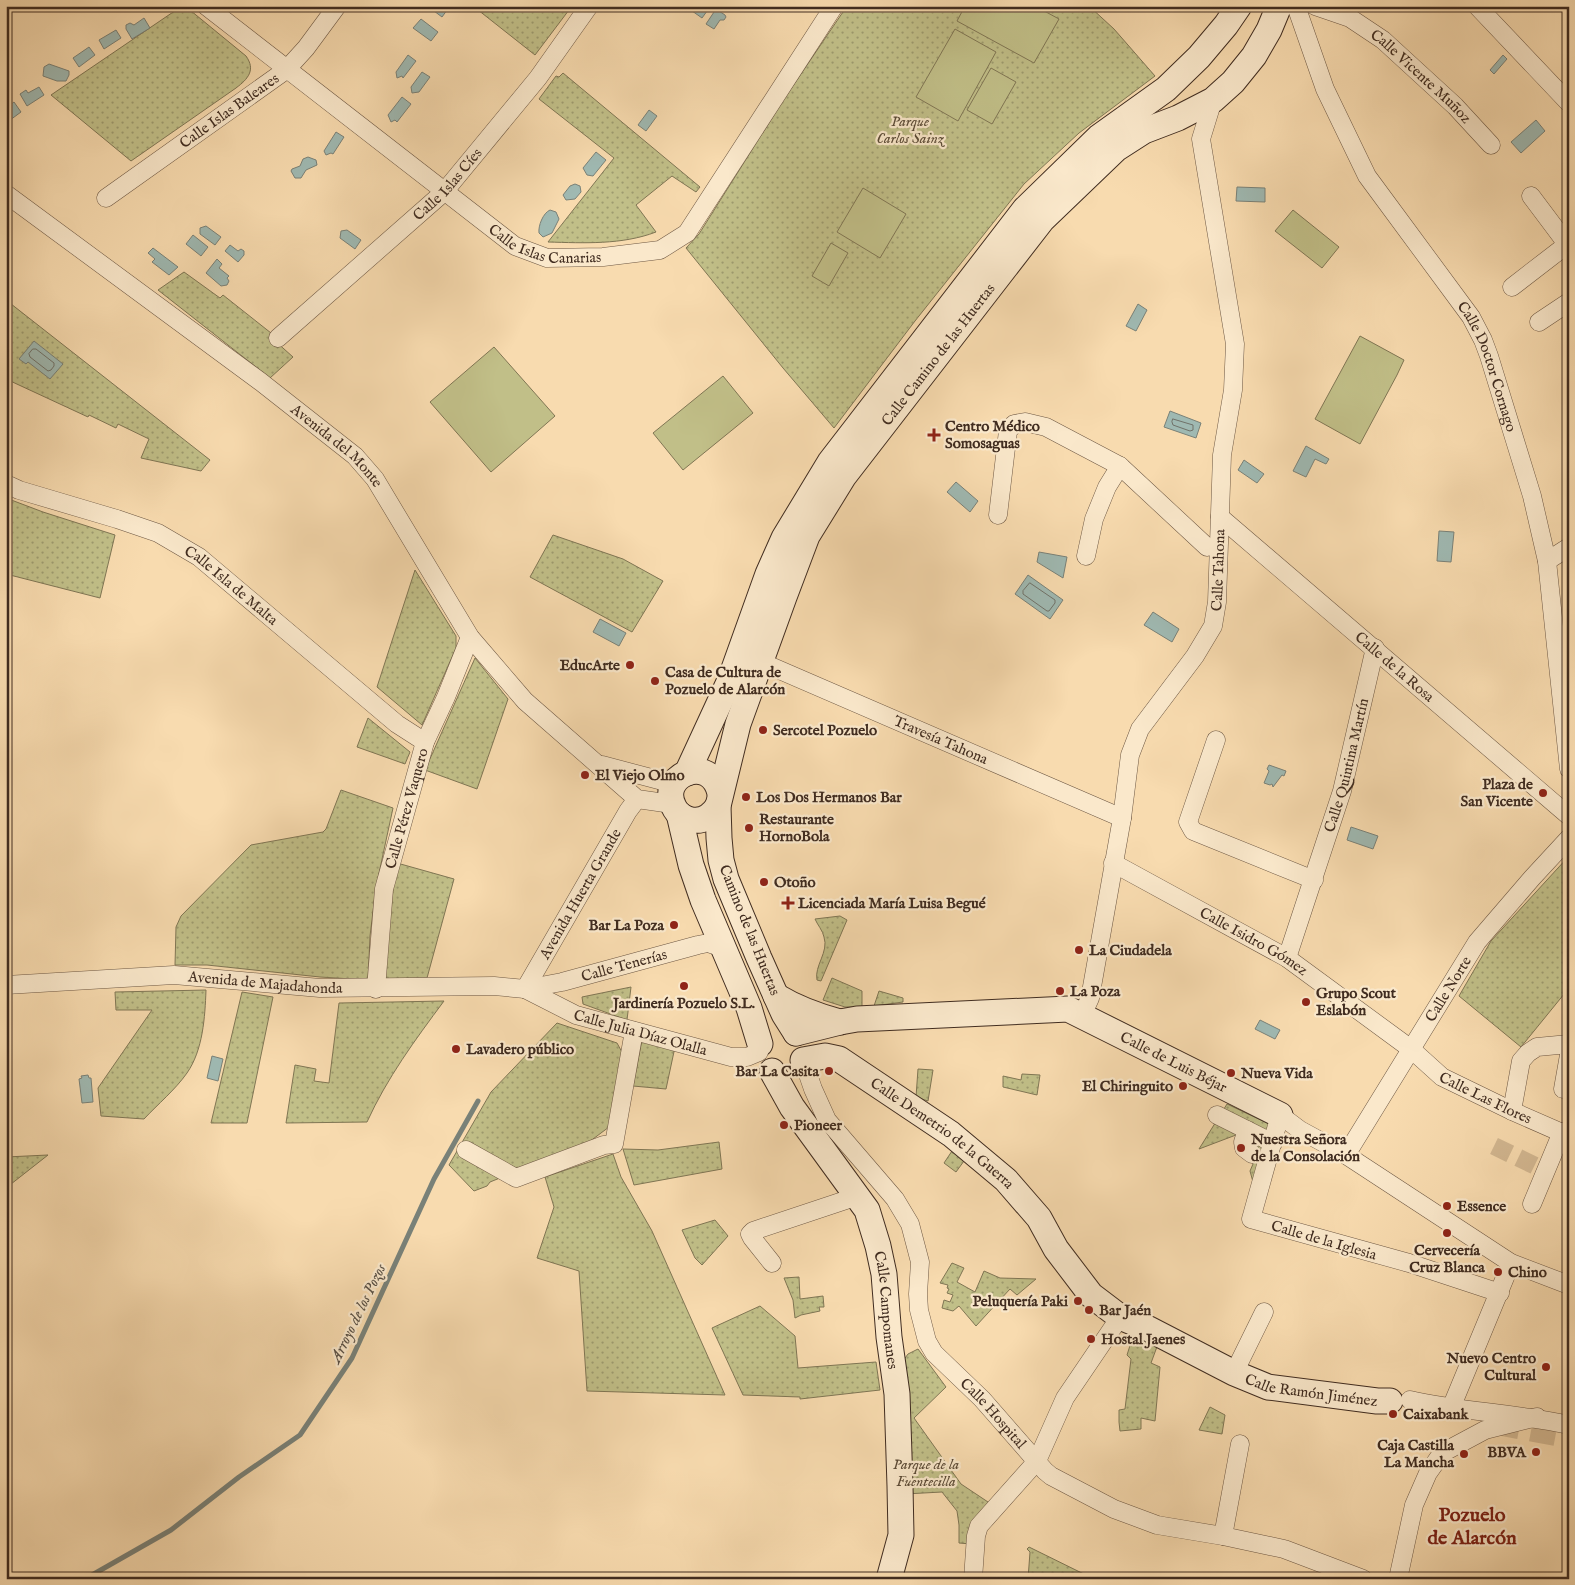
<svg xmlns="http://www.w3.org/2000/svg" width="1575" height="1585" font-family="'IM FELL English',serif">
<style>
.green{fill:url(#green-dots);stroke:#807654}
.pitch{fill:#c1bf88;stroke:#807654}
.water{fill:#9fb9b2;stroke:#798178}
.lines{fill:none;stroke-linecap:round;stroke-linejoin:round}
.shore{stroke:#707269;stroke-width:1}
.stream{stroke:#798178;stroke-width:5}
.street-tunnel{stroke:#d3b892;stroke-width:18;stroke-dasharray:18 9;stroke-linecap:butt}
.secondary-tunnel{stroke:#d3b892;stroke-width:25;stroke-dasharray:25 12;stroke-linecap:butt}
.street-casing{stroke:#6e5844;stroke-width:19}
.secondary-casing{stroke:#402c20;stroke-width:27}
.street{stroke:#fae8cb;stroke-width:18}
.secondary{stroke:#fae8cb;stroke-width:25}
.poi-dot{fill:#8f2418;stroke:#fae8cb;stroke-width:2}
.labels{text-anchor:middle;stroke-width:4.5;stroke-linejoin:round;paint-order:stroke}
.street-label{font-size:15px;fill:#402c20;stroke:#fae8cb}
.park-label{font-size:15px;font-style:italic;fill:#5a4935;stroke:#fae8cb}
.poi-label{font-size:15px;font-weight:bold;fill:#402c20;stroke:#fae8cb;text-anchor:start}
.water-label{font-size:16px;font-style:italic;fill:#584f44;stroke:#fae8cb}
.district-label{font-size:20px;font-weight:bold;fill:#7a1f14;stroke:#fae8cb}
</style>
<defs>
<pattern id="green-dots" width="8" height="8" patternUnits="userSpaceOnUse" patternTransform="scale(1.25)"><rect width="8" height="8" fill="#c1bf88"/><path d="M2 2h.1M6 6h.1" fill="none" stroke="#9e9b6f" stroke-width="1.8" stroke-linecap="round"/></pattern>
</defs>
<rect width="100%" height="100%" fill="#f8dbaf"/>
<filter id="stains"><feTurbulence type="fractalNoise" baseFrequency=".004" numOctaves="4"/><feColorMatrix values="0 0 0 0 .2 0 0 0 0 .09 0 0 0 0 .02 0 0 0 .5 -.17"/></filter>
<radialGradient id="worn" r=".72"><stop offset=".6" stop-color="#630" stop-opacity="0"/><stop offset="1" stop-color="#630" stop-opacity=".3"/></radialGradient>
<g class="green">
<path d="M182,6H185L246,56C256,70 248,79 236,88L131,161L51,95Z"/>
<path d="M473,6H572L535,55Z"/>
<path d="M847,6H1089L1114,29L1155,76L1079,133L1024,184L915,321L834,428L783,368L686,248L699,234L784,99Z"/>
<path d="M563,73L700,187L696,192L672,176L636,205L656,232C622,245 584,243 548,242L614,158L539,99L556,76L559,77Z"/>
<path d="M184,272L220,298L223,295L271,333L274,340L293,357L270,378L158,290Z"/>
<path d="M6,300L210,460L201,471L141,458L149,439L118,424L116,428L89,415L88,417L6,379Z"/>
<path d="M6,498L43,512L115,535L100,598L6,574Z"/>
<path d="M553,535L623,559L663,581L632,632L530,577Z"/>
<path d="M415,570L456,636V648L422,725L377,687Z"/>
<path d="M475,658L508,699L477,789L425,770Z"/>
<path d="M368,718L410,752L405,764L357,747Z"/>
<path d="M341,790L393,808L376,887L370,936L368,980L320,977L207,965H175L176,927L181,916L251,845L323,832L326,829Z"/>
<path d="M1569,856V988L1521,1047L1459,996L1491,941Z"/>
<path d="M397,863L454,879L427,978L385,979L386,937Z"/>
<path d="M840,916L847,920L821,981L817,980C814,966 829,952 824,937C823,931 817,924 815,919Z"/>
<path d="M832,978L862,991V1007H845L823,1000Z"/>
<path d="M631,987L627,1020L583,1004L582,997Z"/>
<path d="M206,990C205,1017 203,1050 187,1073C175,1090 158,1104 144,1119L101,1116L98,1088L152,1010H116L115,992Z"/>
<path d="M879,991L903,998V1002L874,1006Z"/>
<path d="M242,992L273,997L247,1123H211Z"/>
<path d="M444,1001C415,1040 387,1078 367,1122L286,1123L295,1065L316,1069L314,1081L329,1083L339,1003Z"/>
<path d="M557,1023L617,1043L623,1054L609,1127L589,1142L490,1182L487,1186L474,1191L449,1165L491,1092Z"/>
<path d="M642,1040L675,1047L666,1089L633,1086Z"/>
<path d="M918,1069L933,1070L928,1101L916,1097Z"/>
<path d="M1022,1074L1040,1075L1037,1095L1003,1087V1076L1021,1080Z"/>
<path d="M1227,1104L1269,1124L1253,1182L1250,1171L1253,1164L1252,1158L1236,1135L1199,1149Z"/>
<path d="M719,1142L722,1169L634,1185L623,1149L658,1150Z"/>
<path d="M952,1151L964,1161L956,1172L944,1163Z"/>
<path d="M613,1154L621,1177L652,1231L725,1395L587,1391L579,1271L537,1258L554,1207L545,1177Z"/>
<path d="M48,1155L6,1188V1157Z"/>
<path d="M715,1220L728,1236L702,1265L695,1258L682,1230Z"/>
<path d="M952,1263L964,1268L957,1282L975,1292L984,1271L1000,1278L1036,1279L1017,1295L1010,1289L976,1326L959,1306L953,1311L942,1308L944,1300L950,1302L953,1295L947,1293L949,1289L947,1288L948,1285L940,1283Z"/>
<path d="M799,1277L800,1299L823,1296L824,1307H819L820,1311L801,1315L795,1318L793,1300L784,1278Z"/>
<path d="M760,1306L795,1336L798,1368L876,1362L880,1390L800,1399V1397L743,1395L712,1328Z"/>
<path d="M1133,1336L1158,1344L1151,1363L1160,1367L1155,1421L1141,1418V1429L1120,1431L1119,1422V1410L1125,1409L1131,1359L1127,1355Z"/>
<path d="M918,1349L946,1387L914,1418L961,1484L991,1504L971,1544L959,1543V1525L957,1511L942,1492L905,1494L900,1365L908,1354Z"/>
<path d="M1210,1407L1225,1415L1222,1434L1199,1430Z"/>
<path d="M1029,1547L1094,1579H1028L1030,1552L1027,1549Z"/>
</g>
<g class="pitch">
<path d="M965,6H1035L1059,19L1034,63L957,21Z"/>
<path d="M955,29L996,52L958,121L916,97Z"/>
<path d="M991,68L1016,82L992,124L967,110Z"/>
<path d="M863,188L906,214L880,258L837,232Z"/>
<path d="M1293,210L1339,247L1322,268L1275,231Z"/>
<path d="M831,243L848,253L829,286L812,276Z"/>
<path d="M1360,336L1404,360L1397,375L1360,444L1315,419Z"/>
<path d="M494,347L555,416L491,472L430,402Z"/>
<path d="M723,376L753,413L683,470L653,433Z"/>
</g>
<g class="water">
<path d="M438,6H450L442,17L434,11Z"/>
<path d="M685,6H708L710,7L702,18Z"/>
<path d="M716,9L725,15L726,17L724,20H720L714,29L706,24Z"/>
<path d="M144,18L150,28L132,39L126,29V25L130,23L134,25Z"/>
<path d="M421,19L438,32L431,41L413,28Z"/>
<path d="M116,30L121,38L104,49L99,40Z"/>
<path d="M89,47L95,55L79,67L73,58Z"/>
<path d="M408,55L416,61L403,78L402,76L397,78L396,72Z"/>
<path d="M1503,55L1507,59L1494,74L1490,70Z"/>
<path d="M49,64L69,71V75L66,81H57L43,76L44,67Z"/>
<path d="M422,72L430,77L419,92L412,93L411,87Z"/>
<path d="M39,87L44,95L27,106L20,94L26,90L28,93Z"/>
<path d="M402,97L411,104L397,122L395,120L391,122L388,115Z"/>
<path d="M14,102L21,112L6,123V108Z"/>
<path d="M649,110L657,116L646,131L638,125Z"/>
<path d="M1536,120L1545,131L1521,153L1511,142Z"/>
<path d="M336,132L344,137L333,154L331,153L326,155L324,151Z"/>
<path d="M596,152L606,160L593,176L587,175L583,168Z"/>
<path d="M308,157L316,160L317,165L306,170L301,178H295L291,171L292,169L300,166L303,159Z"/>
<path d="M575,184L580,186L581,192L575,199L566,200L563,195L570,186Z"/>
<path d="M1237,187L1265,188V202L1236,201Z"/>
<path d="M550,210L556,212L559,219L552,233L543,237L539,233C538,226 543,213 550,210Z"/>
<path d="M206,226L221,237L215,245L200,234V228Z"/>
<path d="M347,230L361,240L355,249L340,238L341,231Z"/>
<path d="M193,235L208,247L201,256L186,244Z"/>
<path d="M230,245L238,251L241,249L244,251V255L238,262L225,251Z"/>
<path d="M153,248L178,267L169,275L152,262L155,259L148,253Z"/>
<path d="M217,259L222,264L219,268L229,276L227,278L229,281L227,285L221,286L206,273Z"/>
<path d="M1138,304L1147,310L1136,331L1126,326Z"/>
<path d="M34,341L63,364L50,379L28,362L26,364L19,359Z"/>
<path d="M1170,411L1201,423L1196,438L1164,427Z"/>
<path d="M1306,446L1329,459L1326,464L1315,459L1306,477L1293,471Z"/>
<path d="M1244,460L1264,474L1257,483L1238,470Z"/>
<path d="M956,482L978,501L970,512L947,492Z"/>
<path d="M1439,531L1454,532L1451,562L1437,561Z"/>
<path d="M1039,552L1067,557L1063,578L1037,562Z"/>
<path d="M1028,575L1063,600L1050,619L1015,594Z"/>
<path d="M1153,612L1179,629L1172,642L1144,625Z"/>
<path d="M600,619L626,633L619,646L593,632Z"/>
<path d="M1269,765L1286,771L1284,776L1282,775L1273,787L1272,784L1270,785L1264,783L1269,771L1267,769Z"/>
<path d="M1351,827L1378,836L1373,849L1347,840Z"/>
<path d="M1260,1020L1280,1030L1275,1039L1255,1029Z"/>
<path d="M212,1056L223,1059L218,1081L207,1078Z"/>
<path d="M88,1075L89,1078H91L93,1102L82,1103L79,1079L82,1078L81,1076Z"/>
</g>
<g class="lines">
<g class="shore">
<path d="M33,349H36L54,363V366L51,370L48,371L30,357L29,354Z"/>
<path d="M1173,419L1193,425V430L1190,431L1173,425L1172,422Z"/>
<path d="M1030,583L1055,600V603L1049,611H1047L1023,594V591Z"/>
</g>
<path class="stream" d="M85,1579L171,1530L239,1477L300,1435L352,1358L434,1179L478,1101"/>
<path class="street-tunnel" d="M1494,1146L1546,1171"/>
<path class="secondary-tunnel" d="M1495,1422L1569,1436"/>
<defs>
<g id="street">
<path id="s1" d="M206,6L515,246L547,258L603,257L660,250L687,233L834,6"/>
<path id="s2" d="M1296,6L1325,89L1367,176L1471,317L1483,340L1489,356L1532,496L1547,561L1569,769"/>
<path id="s3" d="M1315,6L1350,18L1383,40L1455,106L1491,145"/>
<path d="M1477,6L1569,103"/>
<path id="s4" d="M6,194L261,382L355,456L375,479L470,637L525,701L637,799L672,804"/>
<path d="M1531,196L1567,244"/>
<path id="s5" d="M106,198L286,70L306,48L337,6"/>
<path d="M1512,287L1569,243"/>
<path d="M1539,322L1569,302"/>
<path id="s6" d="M278,338L444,192L538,78L589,6"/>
<path id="s7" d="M6,484L19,490L117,519L158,533L199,557L397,724L425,742"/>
<path d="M998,515L1008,431L1014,424L1025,422L1046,427L1120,466L1207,547"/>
<path id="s8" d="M1220,517L1569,816"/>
<path d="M1086,556L1094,519L1107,487L1120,466"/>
<path d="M1547,561L1569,547"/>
<path id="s9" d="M761,662L1122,818"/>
<path d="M1216,740L1188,822L1193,831L1314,880"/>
<path d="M602,765L674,784"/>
<path id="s10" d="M1113,863L1287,958L1411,1049L1442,1077L1512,1111L1569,1136"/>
<path id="s11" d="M1287,958L1342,791L1375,648"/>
<path id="s12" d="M6,985L174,975L320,988L494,986L525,989L562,982L698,945L708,943L723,948"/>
<path id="s13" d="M376,989L384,889L425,742L446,697L470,637"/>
<path id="s14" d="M525,989L576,1015L731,1057H747L759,1052"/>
<path id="s15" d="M525,989L628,811L637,799"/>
<path id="s16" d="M1079,1013L1085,1009L1090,998L1122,818L1130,755L1140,729L1195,656L1213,626L1217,602L1222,455L1233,390L1235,344L1201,139L1213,100"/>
<path id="s17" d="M803,1060L813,1089L827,1120L895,1199L910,1224L920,1262L918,1294L919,1310L927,1341L934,1353L982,1399L1045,1471L1051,1476L1114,1509L1157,1525L1223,1536L1284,1549L1363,1579"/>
<path d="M1563,1089L1569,1055"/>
<path d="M1512,1111L1521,1061L1528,1053L1537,1047L1569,1044"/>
<path d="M1217,1115L1273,1143"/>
<path d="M1247,1130L1243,1142L1244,1148L1252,1154"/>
<path d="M466,1150L516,1178L604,1145L614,1144L634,1031"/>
<path id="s18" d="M1346,1155L1477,942L1532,878L1569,838"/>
<path d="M1532,1204L1562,1132"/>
<path d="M772,1263L752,1238L750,1234L753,1231L858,1196"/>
<path d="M1500,1293L1409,1263L1251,1219L1280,1115L1300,1130L1346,1155L1511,1263L1569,1285"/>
<path d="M1234,1373L1264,1312"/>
<path d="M1410,1400C1462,1412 1516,1413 1569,1425"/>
<path d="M1451,1408L1511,1263"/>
<path d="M1223,1536L1240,1444"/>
<path d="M973,1579L976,1536L979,1526L1037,1461L1065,1398L1120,1317"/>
<path d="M1398,1579L1414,1505L1428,1473L1442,1453L1485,1430L1537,1417"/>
</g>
<g id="secondary">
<path d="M687,773L730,680L768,574L784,538L830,462L1025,209L1099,137L1166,89L1199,57L1226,25L1239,6"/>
<path d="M718,806C712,815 704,822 692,820C685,819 677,814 674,807C657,776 710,752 720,793"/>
<path d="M679,814L691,865L703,900L749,1008L760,1044"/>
<path d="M776,996C796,1008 817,1016 840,1022"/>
<path id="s19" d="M796,1033L784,1014L759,958L726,879L721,860L719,838L718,806L738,724L784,597L807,536L844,476L1042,220L1116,149L1144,131L1178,118L1213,100L1233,82L1254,56L1269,30L1279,6"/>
<path id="s20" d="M796,1033L840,1022L857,1019L1068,1009L1280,1115"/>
<path id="s21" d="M803,1060L825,1056L839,1059L951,1134L1006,1180L1039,1218L1056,1249L1091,1295L1120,1317L1149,1329L1234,1373L1268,1387L1377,1401H1390"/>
<path id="s22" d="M772,1071L792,1107L867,1210L878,1246L884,1274L889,1337L897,1394L900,1486L901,1535L889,1579"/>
</g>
</defs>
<use href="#street" class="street-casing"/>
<use href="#secondary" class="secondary-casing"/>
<use href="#street" class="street"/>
<use href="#secondary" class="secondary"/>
</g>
<g class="poi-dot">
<path d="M931.5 427.5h5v5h5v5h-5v5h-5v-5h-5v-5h5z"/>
<circle cx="630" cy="665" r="5"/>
<circle cx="655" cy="681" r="5"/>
<circle cx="763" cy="730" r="5"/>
<circle cx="585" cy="775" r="5"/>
<circle cx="1543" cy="793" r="5"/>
<circle cx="746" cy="797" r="5"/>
<circle cx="749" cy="828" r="5"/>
<circle cx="764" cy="882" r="5"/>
<path d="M785.5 895.5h5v5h5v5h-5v5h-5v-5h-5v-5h5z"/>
<circle cx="674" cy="925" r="5"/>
<circle cx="1079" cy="950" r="5"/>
<circle cx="684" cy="986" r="5"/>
<circle cx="1060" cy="991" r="5"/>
<circle cx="1306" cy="1002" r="5"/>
<circle cx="456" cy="1049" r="5"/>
<circle cx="829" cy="1071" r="5"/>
<circle cx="1231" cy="1073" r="5"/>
<circle cx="1183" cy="1086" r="5"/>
<circle cx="784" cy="1125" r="5"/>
<circle cx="1241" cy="1148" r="5"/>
<circle cx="1447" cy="1206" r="5"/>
<circle cx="1447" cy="1233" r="5"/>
<circle cx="1498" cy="1272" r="5"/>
<circle cx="1078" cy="1301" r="5"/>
<circle cx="1089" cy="1310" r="5"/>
<circle cx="1091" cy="1339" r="5"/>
<circle cx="1546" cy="1367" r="5"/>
<circle cx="1393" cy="1414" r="5"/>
<circle cx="1536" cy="1452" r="5"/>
<circle cx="1464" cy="1454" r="5"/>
</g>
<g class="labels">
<g class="street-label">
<text dy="5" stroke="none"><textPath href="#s3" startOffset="129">Calle Vicente Muñoz</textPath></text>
<text dy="5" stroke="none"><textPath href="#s5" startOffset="151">Calle Islas Baleares</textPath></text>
<text dy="5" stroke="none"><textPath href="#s6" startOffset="229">Calle Islas Cíes</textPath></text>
<text dy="5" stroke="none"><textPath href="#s1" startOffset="420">Calle Islas Canarias</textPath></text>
<text dy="5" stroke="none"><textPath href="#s19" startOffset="752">Calle Camino de las Huertas</textPath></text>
<text dy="5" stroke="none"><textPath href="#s2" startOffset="412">Calle Doctor Cornago</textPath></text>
<text dy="5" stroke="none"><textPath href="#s4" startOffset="416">Avenida del Monte</textPath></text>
<text dy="5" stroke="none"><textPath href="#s16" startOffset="476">Calle Tahona</textPath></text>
<text dy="5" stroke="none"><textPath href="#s7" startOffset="250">Calle Isla de Malta</textPath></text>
<text dy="5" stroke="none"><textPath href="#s8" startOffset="230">Calle de la Rosa</textPath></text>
<text dy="5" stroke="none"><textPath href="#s9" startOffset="196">Travesía Tahona</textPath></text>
<text dy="5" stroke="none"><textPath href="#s11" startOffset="202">Calle Quintina Martín</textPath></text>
<text dy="5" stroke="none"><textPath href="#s13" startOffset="184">Calle Pérez Vaquero</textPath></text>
<text dy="5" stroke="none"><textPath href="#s15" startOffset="110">Avenida Huerta Grande</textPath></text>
<text transform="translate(750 930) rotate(68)" y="5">Camino de las Huertas</text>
<text dy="5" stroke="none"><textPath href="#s10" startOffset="161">Calle Isidro Gómez</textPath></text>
<text dy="5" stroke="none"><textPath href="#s12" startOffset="622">Calle Tenerías</textPath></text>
<text dy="5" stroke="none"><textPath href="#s12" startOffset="260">Avenida de Majadahonda</textPath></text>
<text dy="5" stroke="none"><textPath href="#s18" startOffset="195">Calle Norte</textPath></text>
<text dy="5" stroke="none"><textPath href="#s14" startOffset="124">Calle Julia Díaz Olalla</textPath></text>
<text dy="5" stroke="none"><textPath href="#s20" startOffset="392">Calle de Luis Béjar</textPath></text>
<text dy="5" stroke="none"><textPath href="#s10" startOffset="442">Calle Las Flores</textPath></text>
<text dy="5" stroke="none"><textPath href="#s21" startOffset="164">Calle Demetrio de la Guerra</textPath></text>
<text transform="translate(1324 1240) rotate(16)" y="5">Calle de la Iglesia</text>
<text dy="5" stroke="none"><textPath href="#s22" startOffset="271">Calle Campomanes</textPath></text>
<text dy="5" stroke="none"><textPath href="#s21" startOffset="630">Calle Ramón Jiménez</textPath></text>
<text dy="5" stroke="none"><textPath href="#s17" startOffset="416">Calle Hospital</textPath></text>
</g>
<g class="park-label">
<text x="910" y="126">Parque<tspan x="910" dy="17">Carlos Sainz</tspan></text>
<text x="926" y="1469">Parque de la<tspan x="926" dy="17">Fuentecilla</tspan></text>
</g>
<g class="poi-label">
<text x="945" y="431">Centro Médico<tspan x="945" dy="17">Somosaguas</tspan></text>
<text x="620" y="670" text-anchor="end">EducArte</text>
<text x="665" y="677">Casa de Cultura de<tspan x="665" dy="17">Pozuelo de Alarcón</tspan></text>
<text x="773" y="735">Sercotel Pozuelo</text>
<text x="595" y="780">El Viejo Olmo</text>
<text x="1533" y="789" text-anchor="end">Plaza de<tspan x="1533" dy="17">San Vicente</tspan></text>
<text x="756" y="802">Los Dos Hermanos Bar</text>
<text x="759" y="824">Restaurante<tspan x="759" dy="17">HornoBola</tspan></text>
<text x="774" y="887">Otoño</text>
<text x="798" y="908">Licenciada María Luisa Begué</text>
<text x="664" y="930" text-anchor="end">Bar La Poza</text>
<text x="1089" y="955">La Ciudadela</text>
<text x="1070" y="996">La Poza</text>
<text x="1316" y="998">Grupo Scout<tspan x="1316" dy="17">Eslabón</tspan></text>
<text x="684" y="1008" text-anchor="middle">Jardinería Pozuelo S.L.</text>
<text x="466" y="1054">Lavadero público</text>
<text x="819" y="1076" text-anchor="end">Bar La Casita</text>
<text x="1241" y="1078">Nueva Vida</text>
<text x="1173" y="1091" text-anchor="end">El Chiringuito</text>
<text x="794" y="1130">Pioneer</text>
<text x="1251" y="1144">Nuestra Señora<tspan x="1251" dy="17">de la Consolación</tspan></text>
<text x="1457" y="1211">Essence</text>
<text x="1447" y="1255" text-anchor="middle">Cervecería<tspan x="1447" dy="17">Cruz Blanca</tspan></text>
<text x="1508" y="1277">Chino</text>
<text x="1068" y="1306" text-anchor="end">Peluquería Paki</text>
<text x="1099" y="1315">Bar Jaén</text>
<text x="1101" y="1344">Hostal Jaenes</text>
<text x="1536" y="1363" text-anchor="end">Nuevo Centro<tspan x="1536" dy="17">Cultural</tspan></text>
<text x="1403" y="1419">Caixabank</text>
<text x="1454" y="1450" text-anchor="end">Caja Castilla<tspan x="1454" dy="17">La Mancha</tspan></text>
<text x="1526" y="1457" text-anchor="end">BBVA</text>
</g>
<g class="water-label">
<text transform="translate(357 1313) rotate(-64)" y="6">Arroyo de los Pozos</text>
</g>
<g class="district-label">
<text x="1472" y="1521">Pozuelo<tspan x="1472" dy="23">de Alarcón</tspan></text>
</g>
</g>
<rect width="1575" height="1585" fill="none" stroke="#f8dbaf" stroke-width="25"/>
<rect x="8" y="8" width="1560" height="1570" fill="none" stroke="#402c20" stroke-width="2.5"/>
<rect x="12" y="12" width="1550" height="1560" fill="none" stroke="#402c20"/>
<rect width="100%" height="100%" filter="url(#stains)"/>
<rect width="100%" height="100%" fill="url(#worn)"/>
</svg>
